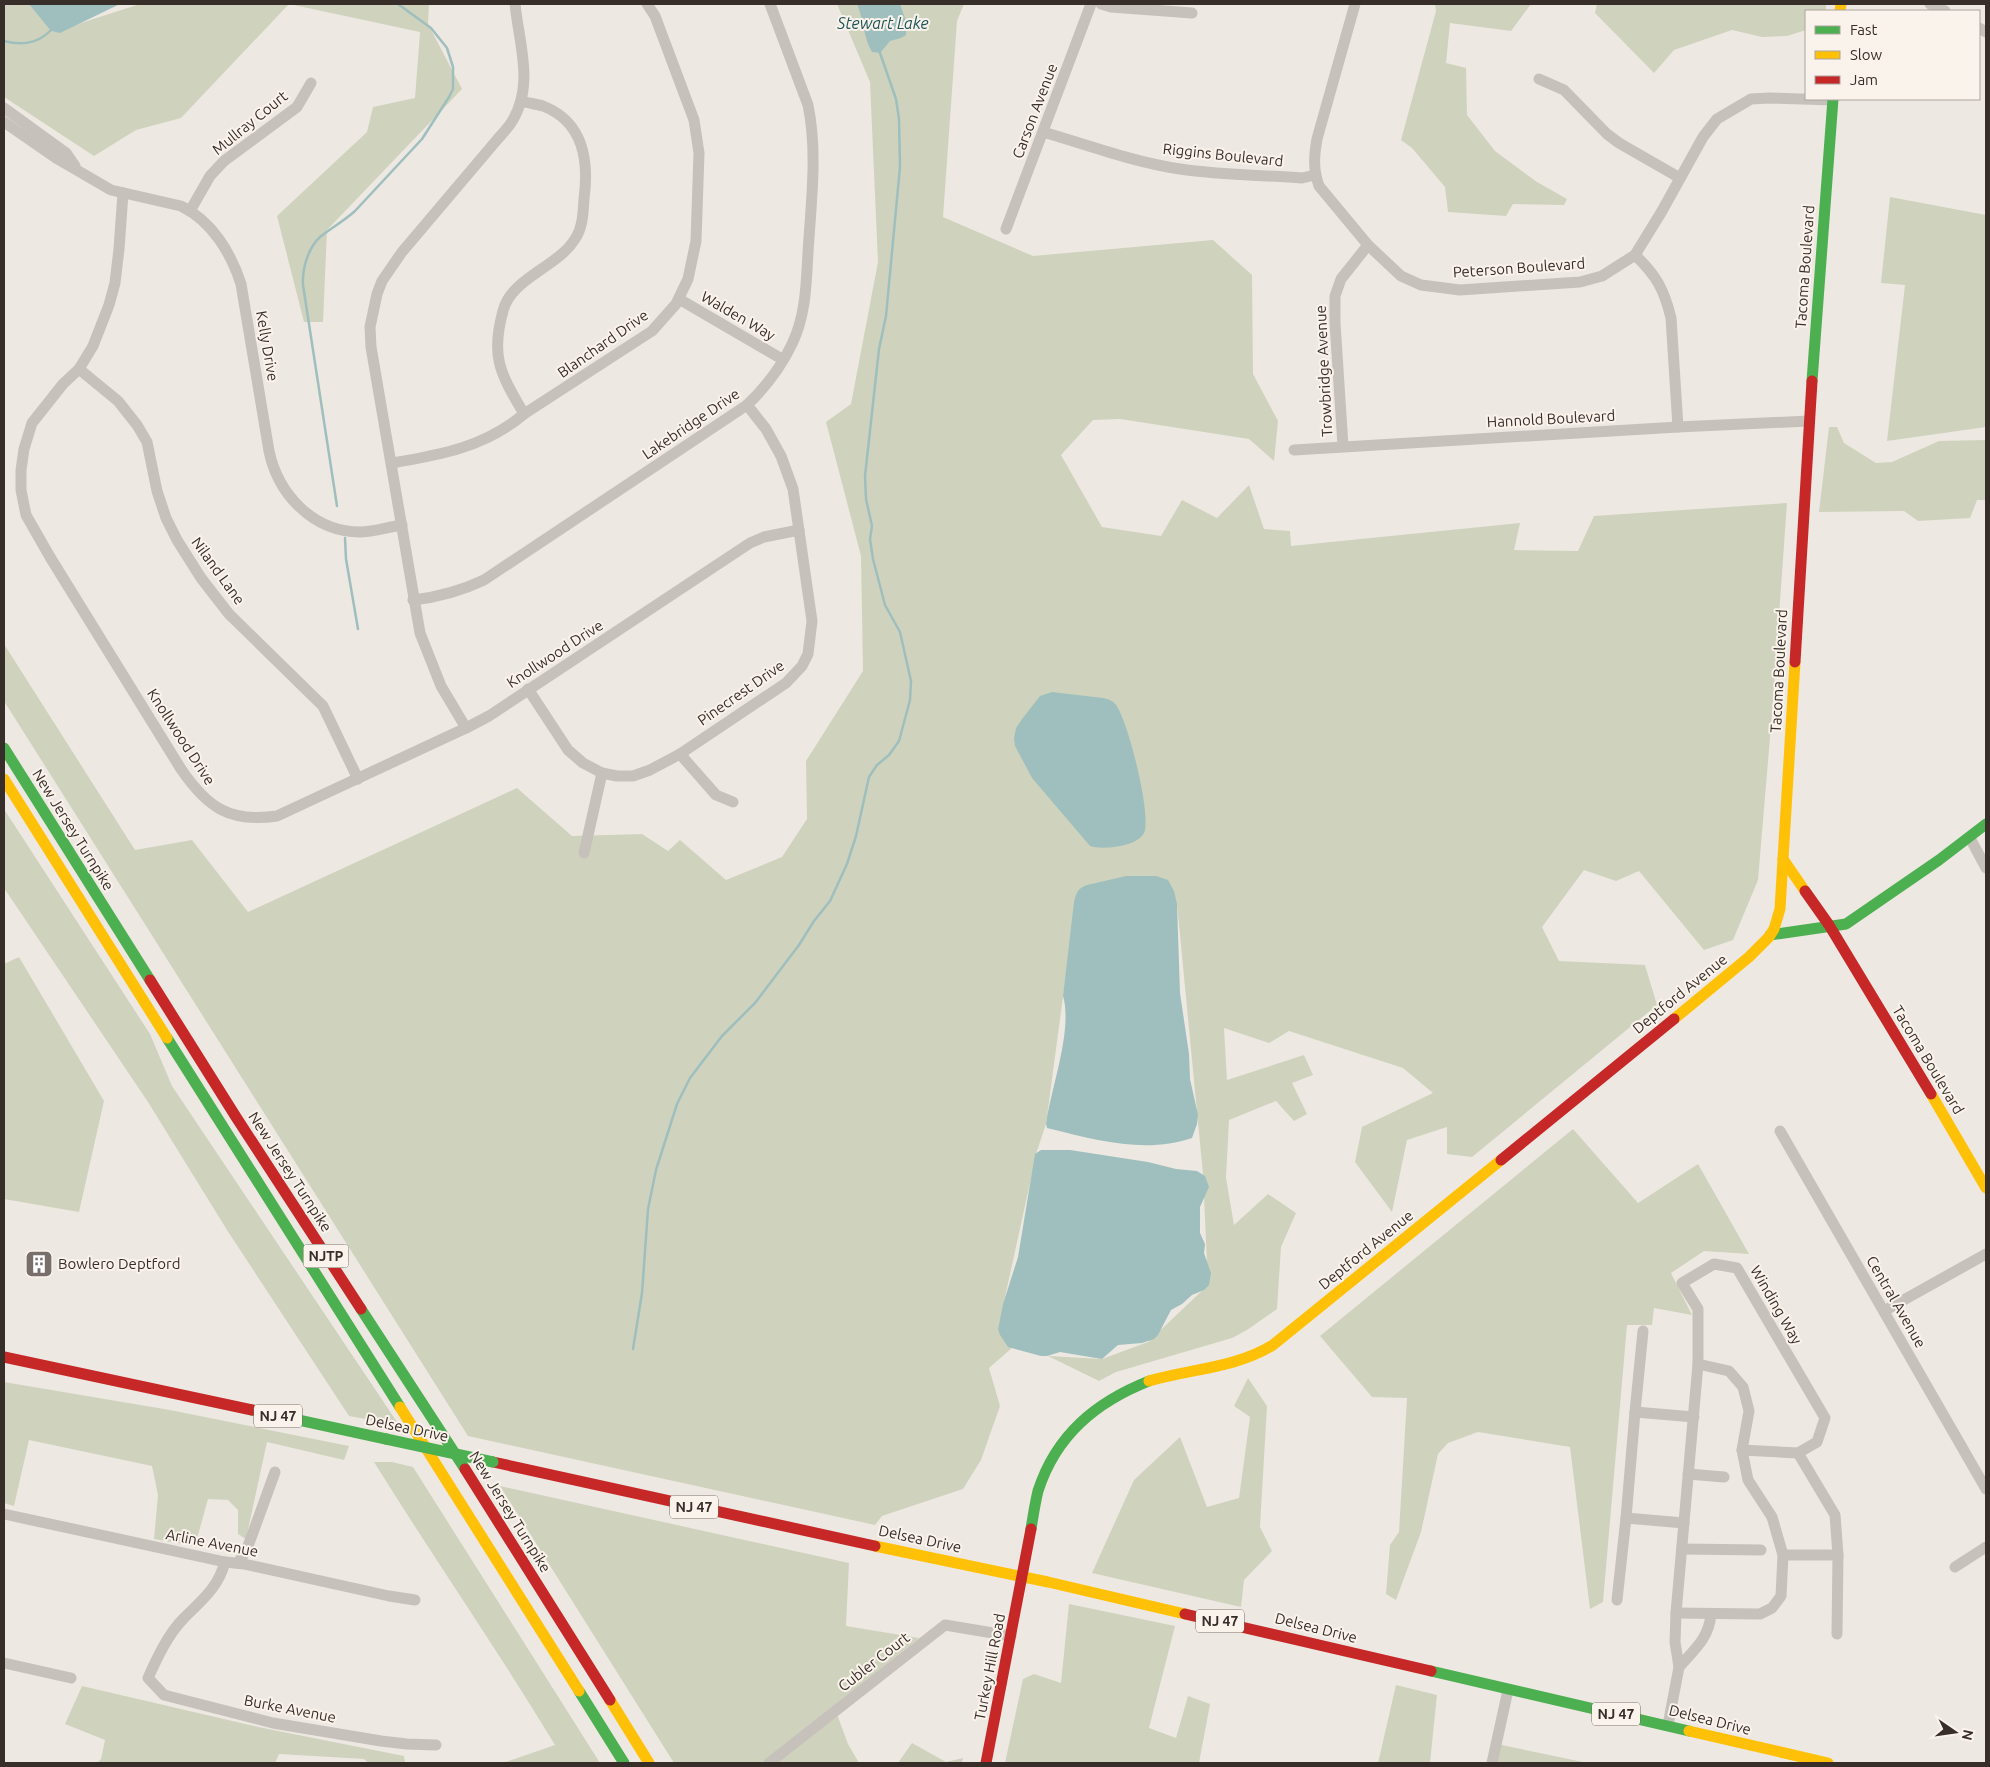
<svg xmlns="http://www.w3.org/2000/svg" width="1990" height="1767" font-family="Ubuntu,sans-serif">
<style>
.green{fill:#cfd3bd}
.water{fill:#9fbfbe}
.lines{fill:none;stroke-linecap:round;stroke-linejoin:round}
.stream{stroke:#9fbfbe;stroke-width:2.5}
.street{stroke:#c7c1bc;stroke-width:11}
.fast{stroke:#4caf50;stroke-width:11}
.slow{stroke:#ffc107;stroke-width:11}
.jam{stroke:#c62828;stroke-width:11}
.fast-bridge{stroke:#4caf50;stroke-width:11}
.labels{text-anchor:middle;stroke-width:4;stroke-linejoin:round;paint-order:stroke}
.shield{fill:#faf3eb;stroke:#726963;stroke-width:1}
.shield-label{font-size:14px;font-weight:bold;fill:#382e29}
.street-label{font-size:15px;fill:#382e29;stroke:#faf3eb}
.poi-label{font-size:15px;fill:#382e29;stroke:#faf3eb;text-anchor:start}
.water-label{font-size:16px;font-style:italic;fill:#1f5559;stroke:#faf3eb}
</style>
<rect width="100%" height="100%" fill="#eee8e2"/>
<g class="green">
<path d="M4,4H31L53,32L140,4H429L428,24L462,89L327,230L323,322H304L277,216L367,132L373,107L415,98L420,32L289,4L181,118L136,130L94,156L4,97Z"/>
<path d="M837,4H964L957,21L943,217L1033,256L1213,240L1252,275L1253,374L1278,421L1274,461L1249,439L1120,419L1093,420L1061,455L1102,527L1161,536L1182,500L1217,518L1249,485L1264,529L1290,531L1291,546L1520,523L1514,550L1578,551L1594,516L1787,503L1772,714L1758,880L1733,940L1704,950L1639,871L1616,881L1584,870L1542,927L1559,961L1645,965L1657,1005L1472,1157L1447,1154V1127L1407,1140L1392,1212L1355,1162L1362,1127L1433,1093L1403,1068L1289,1031L1269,1043L1224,1028L1227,1080L1304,1055L1313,1075L1292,1083L1307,1114L1294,1121L1276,1101L1229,1120L1226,1178L1234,1225L1268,1194L1296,1213L1281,1247L1277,1309L1247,1330L1232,1338L1116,1372L1099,1381L1048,1356L1102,1359L1148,1342L1208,1285L1203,1174L1177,904L1077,892L1046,1124L1037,1151L998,1329L1012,1348L989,1368L1000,1406L981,1460L963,1489L882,1516L875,1525L468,1436L4,701V644L135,850L192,840L248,912L517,788L572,836L642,834L668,851L680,840L726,880L782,857L807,819L806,761L863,671L861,556L826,422L851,404L878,262L870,82Z"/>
<path d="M1435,4H1531L1511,31L1450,23L1446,63L1466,68L1467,115L1495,151L1537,182L1567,199L1564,205L1513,204L1506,216L1448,212L1445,187L1412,148L1401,140L1436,11Z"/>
<path d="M1597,4H1826V11H1806V30L1787,36L1762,37L1732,30L1674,50L1654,73L1595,13Z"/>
<path d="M1890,197L1986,215V427L1887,441L1905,285L1881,283Z"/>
<path d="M1829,427H1837L1844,443L1876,463L1892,462L1939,441L1986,440V500H1977L1970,518L1918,521L1904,511L1819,512Z"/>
<path d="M4,809L150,1034L172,1086L399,1425L349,1416L227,1230L148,1102L4,888Z"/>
<path d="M19,957L104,1101L79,1212L4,1199V964Z"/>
<path d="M1573,1129L1638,1203L1698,1164L1749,1254L1704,1251L1671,1273L1692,1315L1654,1308L1652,1325H1627L1603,1602L1590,1609L1570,1447L1478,1432L1448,1443L1438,1454L1421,1532L1396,1600L1386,1594L1390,1545L1399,1532L1407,1398L1372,1397L1320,1336Z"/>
<path d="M1248,1378L1267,1406L1260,1527L1272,1551L1244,1580L1241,1607L1092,1573L1134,1480L1180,1437L1207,1507L1239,1498L1250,1417L1234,1406Z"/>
<path d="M4,1382L170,1410L349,1446L344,1460L267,1442L246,1539L238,1534V1510L228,1500L208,1499L195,1546L154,1539L158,1495L152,1466L29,1440L14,1506L4,1503Z"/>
<path d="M374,1462H392L413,1467L600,1763H503L555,1745C497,1649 433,1557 374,1462Z"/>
<path d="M500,1486L849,1563L846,1626L919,1638L834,1706L848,1744L859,1763H674Z"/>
<path d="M1069,1604L1175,1626L1149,1728L1176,1738L1188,1696L1210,1704L1199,1763H1005L1023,1679L1034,1674L1061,1683Z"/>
<path d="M1396,1685L1437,1695L1430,1763H1378Z"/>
<path d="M82,1686L263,1728L404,1756L405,1763H368L364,1759L279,1754L275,1763H97L101,1759L105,1740L65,1724Z"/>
<path d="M912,1743L946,1762L963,1758L962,1763H898Z"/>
<path d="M1497,1744L1583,1762V1763H1493Z"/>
</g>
<g class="water">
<path d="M29,4H120L60,33L51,31Z"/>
<path d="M857,4H900L906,21V35L901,38L890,41L880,53L872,52C863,37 864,20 857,4Z"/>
<path d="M1052,692L1103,698C1109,699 1113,701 1116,705C1128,721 1152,816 1144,833C1137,847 1102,850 1090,846L1032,778L1015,746L1014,738L1016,728L1022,719L1040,696Z"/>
<path d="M1126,876H1156L1168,880L1174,891L1177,904L1180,993L1189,1054L1190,1079L1198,1115L1197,1124L1192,1138C1146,1154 1096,1140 1051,1129L1047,1128L1046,1124C1051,1088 1073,1030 1063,996L1074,902C1076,893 1078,888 1087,885Z"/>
<path d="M1041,1150H1070L1148,1162L1176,1169L1197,1171L1205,1176L1209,1187L1200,1207V1233L1205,1244L1204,1253L1211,1273L1209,1285L1204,1290L1192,1295L1182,1304L1171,1310L1158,1335L1154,1339L1142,1343L1118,1345L1102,1359L1060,1352L1047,1356H1041L1008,1347L1000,1335L998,1329L1003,1304L1018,1257L1035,1154Z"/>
</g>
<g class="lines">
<g class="stream">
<path d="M4,41C22,46 39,43 52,29"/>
<path d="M337,506L303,285C302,269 308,248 320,237C331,228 344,221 355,211L422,139L449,97L453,89V67L447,48L431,28L398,4"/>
<path d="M345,538L346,559L358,629"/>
<path d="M633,1349L642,1293L648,1209L656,1170L677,1104L690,1078L722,1036L755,1003L799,945L814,921L830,901L847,864L856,836L869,777L877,765L889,755L899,741L910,700L911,681L900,632L885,605L873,559L870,539L872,526L866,499L865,476L879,349L886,316L900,167L899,119L896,99L879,50"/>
</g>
<g class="street">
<path d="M1101,4L1111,7L1192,13"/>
<path d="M1355,4L1317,139C1314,156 1313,169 1319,186L1368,245L1401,276L1421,285L1460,290L1580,282L1602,276L1635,255L1662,211L1703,137L1717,119L1751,99L1769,98L1833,100"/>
<path d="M1930,4L1945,11"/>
<path d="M1979,28L1986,32"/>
<path d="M1539,79L1564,90L1607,134L1619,143L1680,178"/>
<path d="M521,101C528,103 536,104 543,106C584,122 589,161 584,199C583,213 583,227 575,239C558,267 511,278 503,311C490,358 501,374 524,414"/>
<path d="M4,108L66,153L75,166"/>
<path d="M4,122L56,158L111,190L181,206C212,221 231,253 241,284L269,451C278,494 313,532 360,532C373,532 388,527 402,525"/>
<path d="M1043,132C1088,145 1133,162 1180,169C1220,175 1261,175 1302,178L1315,175"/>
<path d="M123,193L119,249L115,283L109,305L93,346L79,369L63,384L32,423L24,449L21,470V490L26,515L50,557L181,769C207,807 229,823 277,816L466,728L489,716L750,543L764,537L799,530"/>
<path d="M190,211L210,176L224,161L297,107L311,83"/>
<path d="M1006,229L1091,4"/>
<path d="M1635,255C1656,275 1664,289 1671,318L1678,427"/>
<path d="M679,299L782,359"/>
<path d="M79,369L118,401L137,425L147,442L157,491L166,518L177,540L201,578L229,614L323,706L358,779"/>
<path d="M1343,446L1335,323V296L1341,279L1368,245"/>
<path d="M1294,450L1678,427L1809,421"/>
<path d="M392,463C440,455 485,447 524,414L652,331L676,304L688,279L696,241L699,153L694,120L655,16L647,4"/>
<path d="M413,600C439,597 461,591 484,580L747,405C766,387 781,367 792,344C808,311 806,274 809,238C812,193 817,149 808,105L770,4"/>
<path d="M528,689L568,750L583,763L602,773L617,776H633L650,770L680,754L786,683L802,666L808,654L812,621L793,489L781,456L766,429L747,405"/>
<path d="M466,728L441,686L420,633L371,347L370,327L377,294L382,281L402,252L496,141C501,135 507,129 511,123C535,86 519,44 515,4"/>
<path d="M680,754L716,795L733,802"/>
<path d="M1970,838L1986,868"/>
<path d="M584,853L602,773"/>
<path d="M1780,1131L1986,1489"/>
<path d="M1884,1311L1986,1254"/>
<path d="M1635,1412L1643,1331"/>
<path d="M1742,1450L1798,1453"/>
<path d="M1688,1474L1724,1477"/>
<path d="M4,1514L225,1562L244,1564L389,1596L415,1600"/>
<path d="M1684,1523L1626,1518L1635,1412L1694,1417"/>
<path d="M1682,1549L1761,1550"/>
<path d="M1783,1555H1838"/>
<path d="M225,1562C218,1588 202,1600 184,1618C168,1634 157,1658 148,1678L164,1695L273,1723L381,1741L407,1744L436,1745"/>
<path d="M238,1563L247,1549L275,1472"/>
<path d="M1955,1567L1986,1547"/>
<path d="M1617,1600L1626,1518"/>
<path d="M1676,1613L1760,1614L1772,1608L1781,1596L1783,1555L1772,1517L1748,1480L1742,1450L1749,1411L1743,1387L1729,1371L1698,1364V1309L1682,1283L1714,1264L1737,1268L1825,1418L1817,1442L1798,1453L1835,1515L1838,1555L1837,1634"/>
<path d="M4,1663L71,1678"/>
<path d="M1679,1667C1695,1649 1709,1638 1711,1614"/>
<path d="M1668,1725L1679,1667L1675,1642L1676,1613L1698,1364"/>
<path d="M769,1763L945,1625L1011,1636"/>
<path d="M1492,1763L1508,1690"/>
</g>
<g class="fast">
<path d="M1812,381L1833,99"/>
<path d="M4,748L150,980"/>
<path d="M1770,935L1846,924L1939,860L1986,824"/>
<path d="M167,1038L400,1407"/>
<path d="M361,1309L465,1469"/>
<path d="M252,1410L386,1439"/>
<path d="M1031,1529C1033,1517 1035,1503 1038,1491C1056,1435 1096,1402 1149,1381"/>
<path d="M1431,1671L1689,1731"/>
<path d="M579,1691L624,1763"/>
</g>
<g class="slow">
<path d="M1840,11L1841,4"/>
<path d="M1795,662L1783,859L1805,891"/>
<path d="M4,779L167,1038"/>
<path d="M1674,1019L1749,957L1769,937L1774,929L1780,909L1783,859"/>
<path d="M1931,1094L1986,1188"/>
<path d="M1149,1381C1190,1369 1236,1368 1273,1345L1501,1160"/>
<path d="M400,1407L579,1691"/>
<path d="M875,1546L1048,1582L1185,1614"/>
<path d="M610,1700L649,1763"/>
<path d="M1689,1731L1828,1763"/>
</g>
<g class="jam">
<path d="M1795,662L1812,381"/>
<path d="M1805,891L1829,925L1931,1094"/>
<path d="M150,980L236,1117L361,1309"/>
<path d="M1501,1160L1674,1019"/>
<path d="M4,1357L252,1410"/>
<path d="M493,1462L875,1546"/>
<path d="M465,1469L610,1700"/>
<path d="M1185,1614L1431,1671"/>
<path d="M986,1763L1031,1529"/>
</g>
<path class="fast-bridge" d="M386,1439L493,1462"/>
</g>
<defs>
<symbol id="building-square" viewBox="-11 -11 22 22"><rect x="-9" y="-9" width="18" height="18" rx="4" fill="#786f6a" stroke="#faf3eb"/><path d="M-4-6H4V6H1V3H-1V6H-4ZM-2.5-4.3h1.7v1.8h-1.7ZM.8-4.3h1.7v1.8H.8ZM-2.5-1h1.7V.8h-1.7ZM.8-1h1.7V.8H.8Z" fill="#fff"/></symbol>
</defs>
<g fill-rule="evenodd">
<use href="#building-square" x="23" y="1248" width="32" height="32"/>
</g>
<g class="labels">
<g class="shield">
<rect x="303.5" y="1244.5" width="45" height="23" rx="4"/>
<rect x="254" y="1404.5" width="48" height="23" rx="4"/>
<rect x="670" y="1495.5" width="48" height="23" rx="4"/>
<rect x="1196" y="1609.5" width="48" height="23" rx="4"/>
<rect x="1592" y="1702.5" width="48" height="23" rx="4"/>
</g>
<g class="shield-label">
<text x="326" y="1261">NJTP</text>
<text x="278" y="1421">NJ 47</text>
<text x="694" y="1512">NJ 47</text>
<text x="1220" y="1626">NJ 47</text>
<text x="1616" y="1719">NJ 47</text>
</g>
<g class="street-label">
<text transform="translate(1035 111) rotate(-69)" y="5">Carson Avenue</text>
<text transform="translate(250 123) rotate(-39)" y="5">Mullray Court</text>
<text transform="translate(1223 155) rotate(6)" y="5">Riggins Boulevard</text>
<text transform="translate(1805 267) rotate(-86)" y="5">Tacoma Boulevard</text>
<text transform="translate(1519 268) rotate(-4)" y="5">Peterson Boulevard</text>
<text transform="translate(738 316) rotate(30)" y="5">Walden Way</text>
<text transform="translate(603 344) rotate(-35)" y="5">Blanchard Drive</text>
<text transform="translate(267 346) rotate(80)" y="5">Kelly Drive</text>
<text transform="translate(1324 371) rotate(-93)" y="5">Trowbridge Avenue</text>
<text transform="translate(1551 419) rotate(-3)" y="5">Hannold Boulevard</text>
<text transform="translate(691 424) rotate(-34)" y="5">Lakebridge Drive</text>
<text transform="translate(218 571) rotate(54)" y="5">Niland Lane</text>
<text transform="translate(555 654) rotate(-33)" y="5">Knollwood Drive</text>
<text transform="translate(1779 671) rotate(-87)" y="5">Tacoma Boulevard</text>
<text transform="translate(741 693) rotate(-35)" y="5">Pinecrest Drive</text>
<text transform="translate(181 737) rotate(57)" y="5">Knollwood Drive</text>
<text transform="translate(73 830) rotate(58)" y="5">New Jersey Turnpike</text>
<text transform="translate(1680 994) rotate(-39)" y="5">Deptford Avenue</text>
<text transform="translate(1928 1060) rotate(59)" y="5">Tacoma Boulevard</text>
<text transform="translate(290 1172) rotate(57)" y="5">New Jersey Turnpike</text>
<text transform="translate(1366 1250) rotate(-39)" y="5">Deptford Avenue</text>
<text transform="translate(1896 1302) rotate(60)" y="5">Central Avenue</text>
<text transform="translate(1776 1305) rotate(60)" y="5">Winding Way</text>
<text transform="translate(407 1428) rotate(12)" y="5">Delsea Drive</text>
<text transform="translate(510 1512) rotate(58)" y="5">New Jersey Turnpike</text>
<text transform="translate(920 1539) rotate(12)" y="5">Delsea Drive</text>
<text transform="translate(212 1543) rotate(11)" y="5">Arline Avenue</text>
<text transform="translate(1316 1628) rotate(14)" y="5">Delsea Drive</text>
<text transform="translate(874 1662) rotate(-38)" y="5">Cubler Court</text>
<text transform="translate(990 1667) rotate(-79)" y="5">Turkey Hill Road</text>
<text transform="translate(290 1709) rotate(11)" y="5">Burke Avenue</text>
<text transform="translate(1710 1720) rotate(14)" y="5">Delsea Drive</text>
</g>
<g class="poi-label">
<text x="58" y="1269">Bowlero Deptford</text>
</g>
<g class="water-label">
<text x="883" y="29">Stewart Lake</text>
</g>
</g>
<rect width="1990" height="1767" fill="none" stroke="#382e29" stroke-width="10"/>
<rect x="1805" y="10" width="175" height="90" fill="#faf3eb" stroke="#aca49d"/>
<rect x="1815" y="26" width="25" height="8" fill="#4caf50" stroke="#aca49d"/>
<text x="1850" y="35" font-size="15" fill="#382e29">Fast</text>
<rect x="1815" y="51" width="25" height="8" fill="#ffc107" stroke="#aca49d"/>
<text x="1850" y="60" font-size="15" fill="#382e29">Slow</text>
<rect x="1815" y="76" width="25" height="8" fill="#c62828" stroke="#aca49d"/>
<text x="1850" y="85" font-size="15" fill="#382e29">Jam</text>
<g transform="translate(1955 1732) rotate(103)" stroke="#faf3eb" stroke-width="4" paint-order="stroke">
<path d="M0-4L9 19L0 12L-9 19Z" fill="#382e29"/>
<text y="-8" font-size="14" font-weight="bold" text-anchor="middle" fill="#382e29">N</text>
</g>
</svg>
